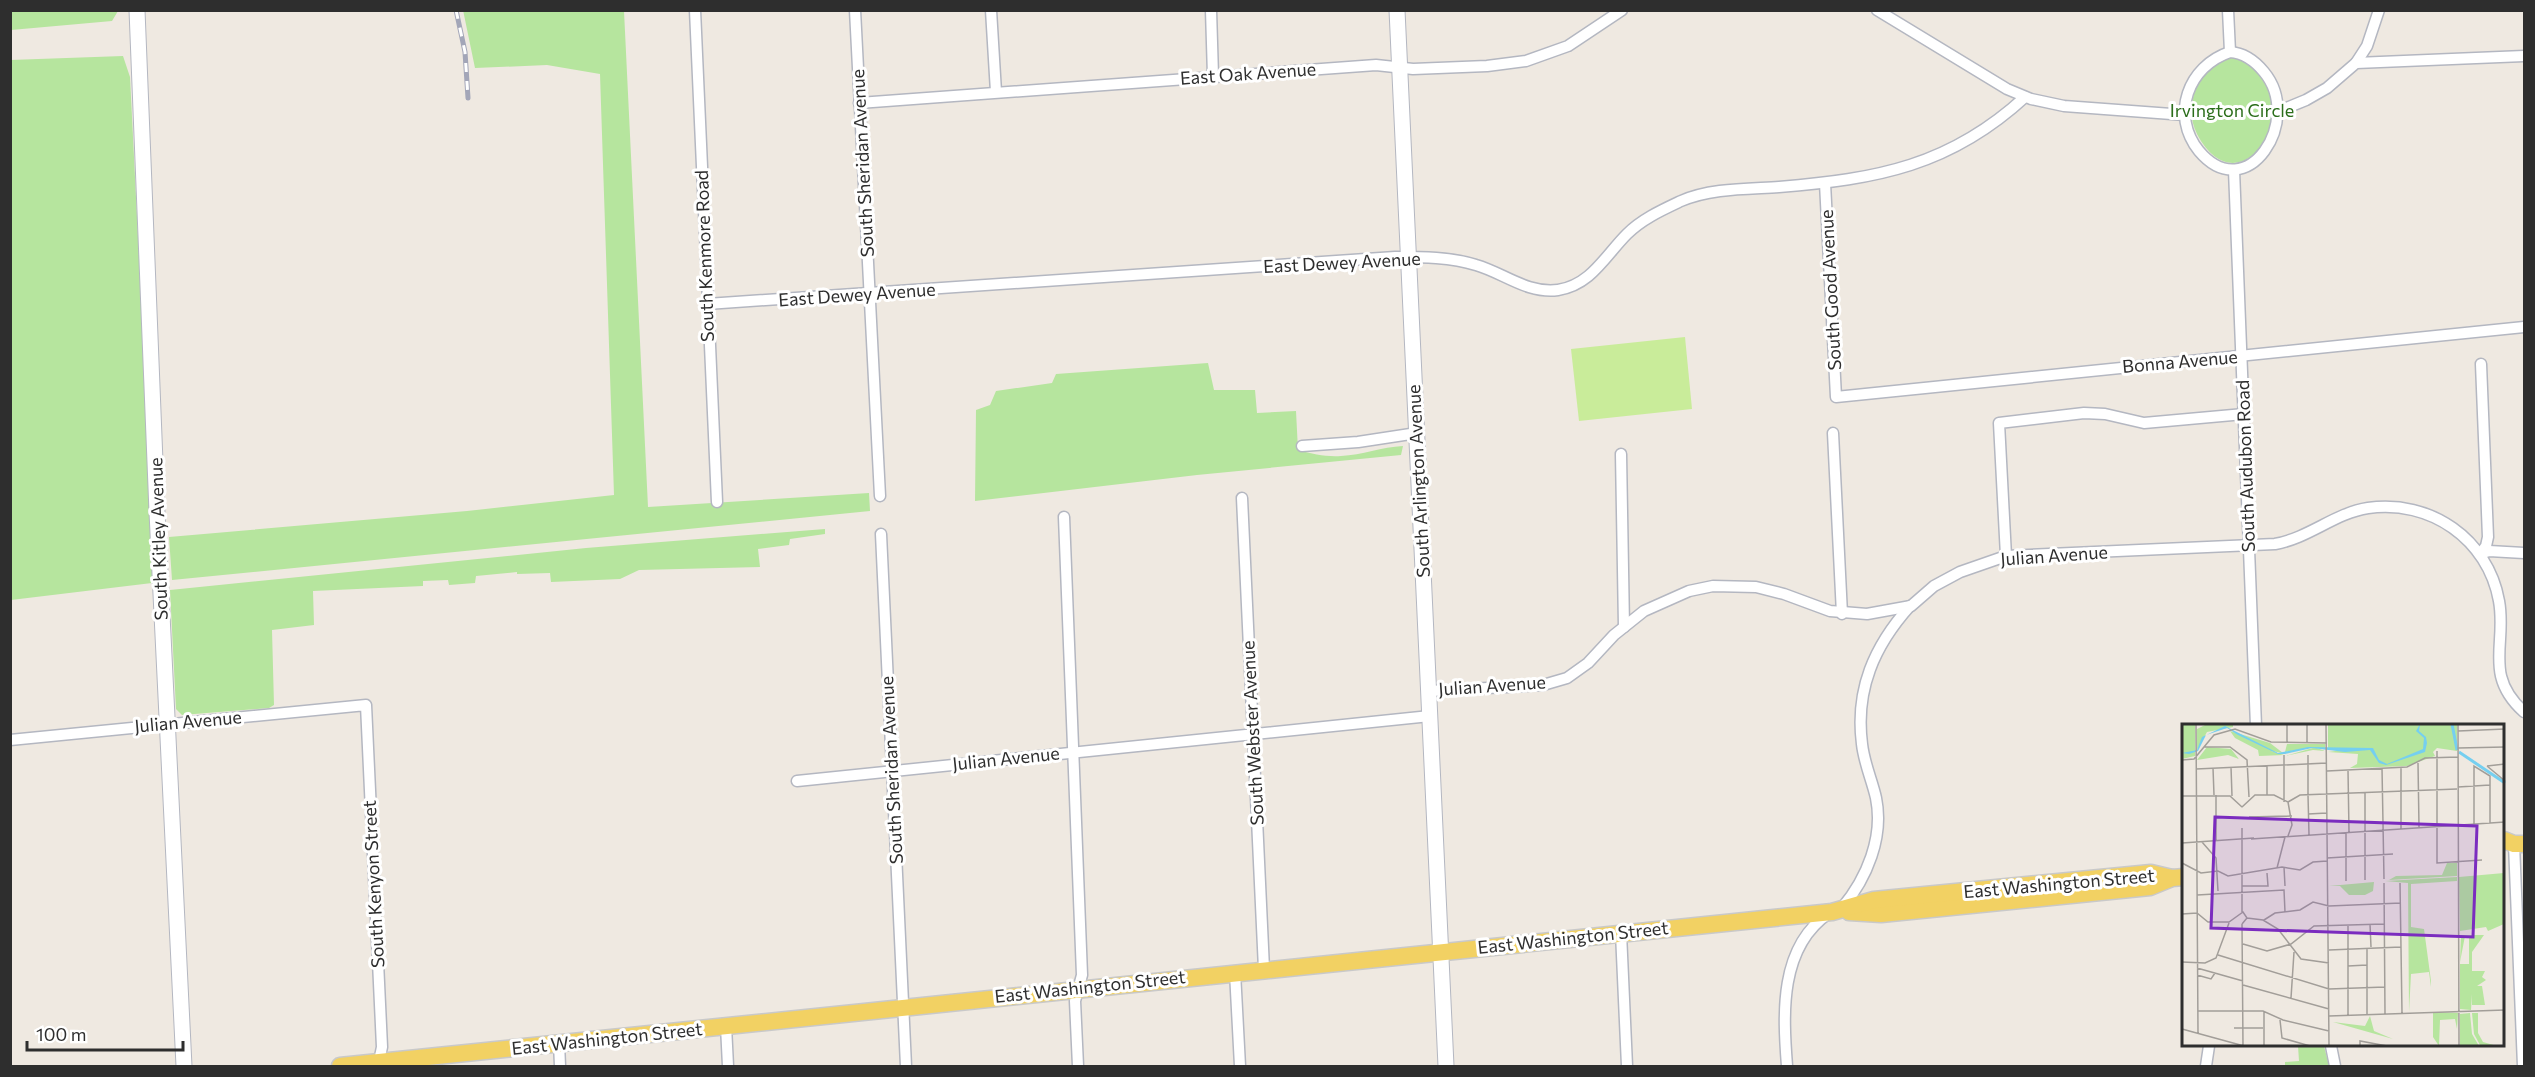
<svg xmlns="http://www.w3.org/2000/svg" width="2535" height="1077" font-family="Commissioner,sans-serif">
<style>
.green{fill:#b6e59e}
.pitch{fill:#c9ec9a}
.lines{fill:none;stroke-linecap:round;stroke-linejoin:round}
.street-casing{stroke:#b4b7c1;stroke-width:13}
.secondary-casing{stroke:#b4b7c1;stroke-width:17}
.primary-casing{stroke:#c9c9c9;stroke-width:19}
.street{stroke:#fff;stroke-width:10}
.secondary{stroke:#fff;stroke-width:15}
.primary{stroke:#f2d163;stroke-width:16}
.rail-casing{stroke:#a3a6b8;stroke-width:5}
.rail{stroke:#fff;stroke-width:3;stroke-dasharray:9;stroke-linecap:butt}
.labels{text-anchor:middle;stroke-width:6;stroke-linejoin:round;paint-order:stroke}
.street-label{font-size:18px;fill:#2e2e2e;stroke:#fff}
.park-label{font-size:18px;fill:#2c6e1b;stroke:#fff}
.inset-river{fill:none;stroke:#75cff0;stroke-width:3}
.inset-road{fill:none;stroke:#a29e99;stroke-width:1.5}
.view{fill:#7b2cbf;fill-opacity:0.15;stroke:#7b2cbf;stroke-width:3}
.inset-edge{fill:none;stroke:#2e2e2e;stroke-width:3}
</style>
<rect width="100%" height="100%" fill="#efe9e1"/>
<g class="green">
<path d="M62,10L80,12L118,11L112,21L11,30V11Z"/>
<path d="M463,10L624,11L648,507L869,493L870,511L172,580L169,537L467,511L614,495L600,74L547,65L475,68Z"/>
<path d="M123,56L130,77L155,577L152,583L11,600L10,60Z"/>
<path d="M2230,57C2245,59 2254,66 2263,79C2296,129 2234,205 2197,134C2182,104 2199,67 2230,57Z"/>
<path d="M1208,363L1214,390H1255L1257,413L1296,411L1298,450C1313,454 1326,457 1341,456C1362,455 1382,447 1403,446L1401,455L1197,475L975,501L976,410L990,405L996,391L1052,383L1056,374Z"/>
<path d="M825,529V534L790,539L789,545L758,549L760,567L639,570L620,579L551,582L550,573L517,574V572L476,576L475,583L449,585L448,580L423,581V586L313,591L314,625L272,630L274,705L269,708L182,715L176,709L170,590L586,548Z"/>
<path d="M2285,1046H2324L2329,1066H2285V1062L2299,1061L2298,1046Z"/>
</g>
<path class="pitch" d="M1685,337L1692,409L1579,421L1571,349Z"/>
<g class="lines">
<defs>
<g id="street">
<path d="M695,10L717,502"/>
<path d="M855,10L880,496"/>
<path d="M991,10L996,92"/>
<path d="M1211,10L1213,76"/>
<path d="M1877,10L2007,89L2031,99L2064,106L2185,115"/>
<path d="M2228,10L2230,52"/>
<path d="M2230,52C2244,53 2255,61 2264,72C2304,120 2247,208 2199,151C2170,115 2188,66 2230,52Z"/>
<path d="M2356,63L2367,46L2379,10"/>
<path d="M859,103L1376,65L1413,69L1487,66L1526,61L1568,46L1622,10"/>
<path d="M2279,111L2306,100L2327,88L2356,63L2524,56"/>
<path d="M2234,170L2256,726"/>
<path d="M1825,183L1836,397L2524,327"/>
<path d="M707,304L1395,257C1422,257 1451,257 1476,265C1504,273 1527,294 1558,290C1591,285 1605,256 1627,234C1642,219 1662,210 1681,201C1710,188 1748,189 1779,187C1877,179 1950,166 2025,97"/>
<path d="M1833,433L1842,614"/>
<path d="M1302,446L1358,442L1417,433"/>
<path d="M1621,454L1624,627"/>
<path d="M1242,498L1264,969"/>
<path d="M1064,517L1082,975L1075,1001L1078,1066"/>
<path d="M881,534L906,1066"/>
<path d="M2480,554L2486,546L2488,537L2481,364"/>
<path d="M2480,554L2489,551L2524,553"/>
<path d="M2006,556L1999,423L2084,413L2105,414L2144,423L2244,414"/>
<path d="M1429,691L1543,685L1567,678L1588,663L1614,635L1644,611L1689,591L1713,586L1756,587L1784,594L1830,611L1867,614L1911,606L1934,586L1960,572L2006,556L2275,544C2309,538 2335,513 2368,508C2430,499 2488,539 2499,601C2507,644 2483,675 2524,712"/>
<path d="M10,740L366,705L382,1047L378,1066"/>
<path d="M797,781L1430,716"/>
<path d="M2514,844L2523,1066"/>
<path d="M1842,908C1867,878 1884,837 1876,798C1872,780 1864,763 1862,744C1855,690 1874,646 1910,606"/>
<path d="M1621,933L1627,1066"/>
<path d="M1235,972L1240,1066"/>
<path d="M726,1026L728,1066"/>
<path d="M559,1043L560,1066"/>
<path d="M2331,1046L2335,1066"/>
<path d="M1787,1066C1783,1014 1779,947 1829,913"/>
<path d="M2206,1066L2209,1046"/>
</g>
<g id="secondary">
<path d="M137,10L157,512L184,1066"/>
<path d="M1397,10L1446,1066"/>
</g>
<g id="primary">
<path d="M2504,840L2514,844H2524"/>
<path d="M1849,912L1881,914L2150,887L2172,878L2184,877"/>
<path d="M340,1066L1832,912L1874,900L2151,873L2172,878"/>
</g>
</defs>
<use href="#street" class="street-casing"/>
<use href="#secondary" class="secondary-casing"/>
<use href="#primary" class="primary-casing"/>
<use href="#street" class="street"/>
<use href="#secondary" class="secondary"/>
<use href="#primary" class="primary"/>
<defs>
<path id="rail" d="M456,10L465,52L468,98"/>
</defs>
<use href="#rail" class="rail-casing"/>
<use href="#rail" class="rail"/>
</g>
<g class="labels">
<g class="street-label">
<text transform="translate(1248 74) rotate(-4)" y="6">East Oak Avenue</text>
<text transform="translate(863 163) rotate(-93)" y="6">South Sheridan Avenue</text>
<text transform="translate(705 256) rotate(-92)" y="6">South Kenmore Road</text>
<text transform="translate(1342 263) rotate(-3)" y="6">East Dewey Avenue</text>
<text transform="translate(1831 290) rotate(-93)" y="6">South Good Avenue</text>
<text transform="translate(857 295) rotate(-4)" y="6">East Dewey Avenue</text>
<text transform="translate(2180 362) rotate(-5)" y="6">Bonna Avenue</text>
<text transform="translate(2246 466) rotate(-92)" y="6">South Audubon Road</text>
<text transform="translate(1419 481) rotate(-93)" y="6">South Arlington Avenue</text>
<text transform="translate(159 539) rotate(-92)" y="6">South Kitley Avenue</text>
<text transform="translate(2054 556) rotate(-4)" y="6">Julian Avenue</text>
<text transform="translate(1492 686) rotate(-4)" y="6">Julian Avenue</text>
<text transform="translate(188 722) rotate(-5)" y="6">Julian Avenue</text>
<text transform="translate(1253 733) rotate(-93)" y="6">South Webster Avenue</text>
<text transform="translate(1006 759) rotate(-6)" y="6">Julian Avenue</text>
<text transform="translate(892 770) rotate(-93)" y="6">South Sheridan Avenue</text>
<text transform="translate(374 884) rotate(-93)" y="6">South Kenyon Street</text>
<text transform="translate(2059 884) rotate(-5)" y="6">East Washington Street</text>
<text transform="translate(1573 938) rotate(-6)" y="6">East Washington Street</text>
<text transform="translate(1090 987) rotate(-6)" y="6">East Washington Street</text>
<text transform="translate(607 1039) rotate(-6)" y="6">East Washington Street</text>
</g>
<g class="park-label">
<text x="2232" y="117">Irvington Circle</text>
</g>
</g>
<g transform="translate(2182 724)">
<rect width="322" height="322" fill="#efe9e1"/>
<path d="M0,0H13V32L0,35ZM25,0H51V3L25,8L15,26V5ZM146,0H275V27L255,24L251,28L253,32L225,42L168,44L175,40L176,30L146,28L161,26L146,25ZM48,7L88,19L101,29L89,27L102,31L77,32L76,26L53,14ZM105,20H143V24H135L143,27L131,26L103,32L134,23L103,28ZM25,23L49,25L57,35L46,31L15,36ZM265,139H275V152L207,156L214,152L260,151ZM322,149V200L306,207L304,203L278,207L277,153ZM275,153V157L229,160V203L242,205L249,257V263L247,248L229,250L227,288L226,159L203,157ZM192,158L191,167L183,171H167L158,162H147ZM279,211H302L290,228V247H303L300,253L304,256L295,262H300L303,281H290V270L289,286L278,285V240H287V214L283,212L278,238ZM251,288L276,289L275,305L273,295L258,296L257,322L251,313ZM288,289L290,310L297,322H278V290ZM290,289H296V309L301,318L315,322L298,321L292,310ZM188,292L192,307L211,315L151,298L183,302Z" fill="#b6e59e"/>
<path d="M238,0L237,7L244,13L245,19L243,28L204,41L197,39L188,26L163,28L130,24L103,30H96L56,11L45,4L24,11L16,27L7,30L0,29L15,26L20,13L43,2L96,29L126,23L191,24L197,36L205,40L241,25L242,14L234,7Z" fill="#75cff0"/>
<path class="inset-river" d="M270,0L275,26M277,28L323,59"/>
<path class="inset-road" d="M14,0L16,309M105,0V19M125,0V19M144,0L147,322M276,0L277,322M276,7L323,5M22,23H48L65,36L67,73M276,24L323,23M255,27V139L300,136M102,31V78M126,31V71M0,36L12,35L32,11L53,5L89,18L145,19M236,39L237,103M85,42V71M305,42L323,57M305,42L323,40M49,43L50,72M219,43V105M31,44L32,71M200,44L202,155M14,45L145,39M166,46L167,108M145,47L225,43L243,34L276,33M276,63L308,61M34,71V117M126,71L127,111M0,72H48L60,83M106,78L118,71L275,65M106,78L110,101L106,112M60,83L73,71H92L106,78M126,90L145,89M67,93L110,92M292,100V42L308,52V99M60,104V188M164,109V157M69,115L323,98M20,118L34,134L36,167M0,119L72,114M145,134L211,130M0,139L19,149L36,147L46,152L100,143L118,146L131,138L145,137M102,143L103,162M95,144L103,113M183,156V69M202,159L203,290M218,159L220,289M60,162H86L85,149M15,171L102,166L103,188M0,190L15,189L26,198H47L61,188L65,194L60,200M65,194L81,196L96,205L119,235L147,239M82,196L93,189L118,186L131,178L147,182L219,179M60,200L61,322M188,200L189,223M166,201V291M61,220L85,227L109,220L132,202L202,200M185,224V291M147,226L219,223M36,231L147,265L203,263M0,238L23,239L34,234L47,199M166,242L185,241M15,244L61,257M15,251L29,255L33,249M61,261L147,285M109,274L112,228M16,287H81L101,296L147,307M147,292L323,286M98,296L100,314L128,322M52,304H81M0,305L62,322M82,322V288M178,322V317L205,322"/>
<path class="view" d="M33,93L295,102L291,213L29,204Z"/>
<rect width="322" height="322" class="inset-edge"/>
</g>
<rect width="2535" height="1077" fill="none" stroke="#2e2e2e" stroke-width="24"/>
<path d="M27 1041v9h156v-9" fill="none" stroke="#2e2e2e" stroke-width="3"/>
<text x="36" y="1041" font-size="18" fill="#2e2e2e" stroke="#ffffff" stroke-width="4.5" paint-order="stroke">100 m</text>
</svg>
